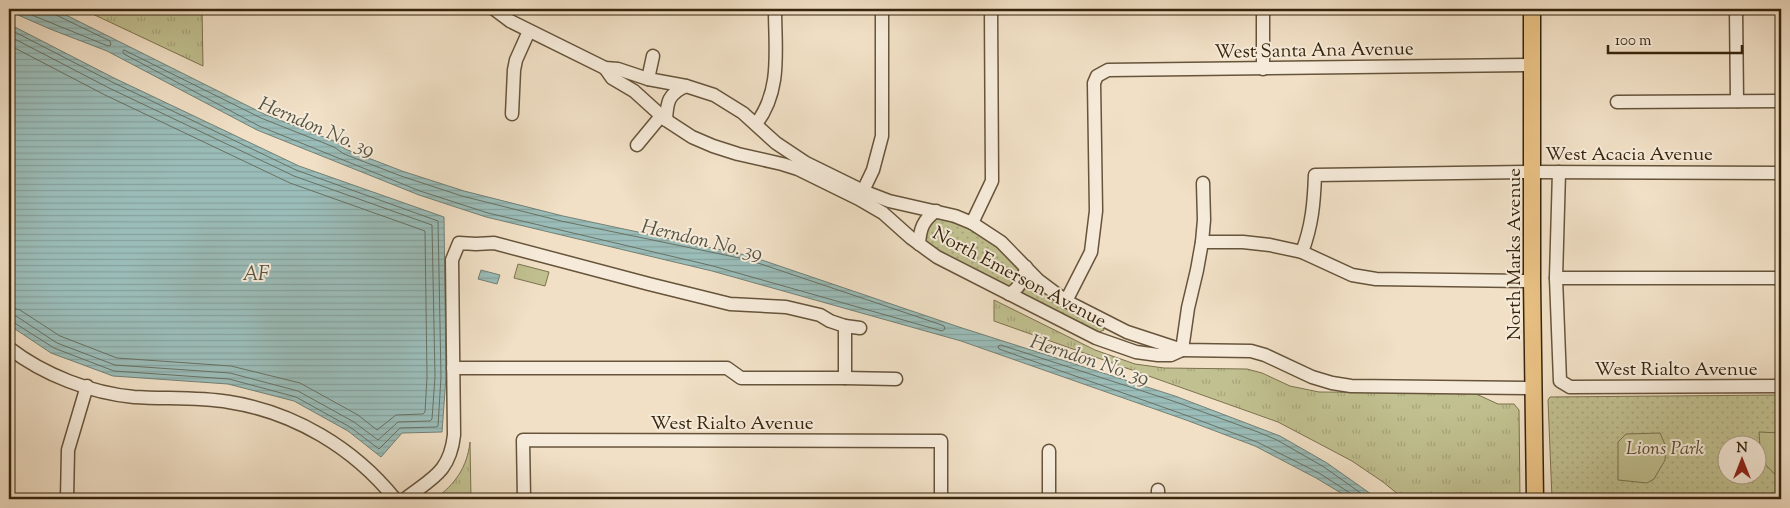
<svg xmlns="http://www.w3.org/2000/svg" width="1790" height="508" font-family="'Sorts Mill Goudy',serif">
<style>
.grass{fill:url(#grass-tufts);stroke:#7c724e}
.park{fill:url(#park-dots);stroke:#7c724e;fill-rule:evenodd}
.pitch{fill:#c1c090;stroke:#7c724e}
.water{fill:url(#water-rules);stroke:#738074}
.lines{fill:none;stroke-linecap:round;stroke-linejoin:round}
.shore{stroke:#697163;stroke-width:1}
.minor-casing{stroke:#66543b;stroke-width:15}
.major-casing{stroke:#37250d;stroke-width:19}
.minor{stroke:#f6ebda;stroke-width:12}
.major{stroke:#e8c083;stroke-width:16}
.labels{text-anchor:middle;stroke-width:4;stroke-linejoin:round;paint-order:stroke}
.street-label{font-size:19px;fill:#37250d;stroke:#f6ebda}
.park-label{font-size:19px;font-style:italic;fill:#5a4c2e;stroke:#f6ebda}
.water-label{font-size:20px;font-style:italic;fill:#555341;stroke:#f6ebda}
</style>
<defs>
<pattern id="grass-tufts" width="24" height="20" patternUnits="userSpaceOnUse" patternTransform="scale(1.25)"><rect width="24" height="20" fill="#c1c090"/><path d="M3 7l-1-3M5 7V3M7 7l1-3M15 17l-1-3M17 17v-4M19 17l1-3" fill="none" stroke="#a6a57b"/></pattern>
<pattern id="park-dots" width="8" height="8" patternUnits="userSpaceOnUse" patternTransform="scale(1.25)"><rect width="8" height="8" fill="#c1c090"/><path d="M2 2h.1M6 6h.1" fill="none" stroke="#a6a57b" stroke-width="1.8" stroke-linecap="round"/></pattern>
<pattern id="water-rules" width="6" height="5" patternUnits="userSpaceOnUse" patternTransform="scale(1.25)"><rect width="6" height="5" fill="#9bbdb9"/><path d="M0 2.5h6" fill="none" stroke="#86a29e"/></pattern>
</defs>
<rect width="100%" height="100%" fill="#f1e0c6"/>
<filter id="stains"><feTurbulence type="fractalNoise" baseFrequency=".004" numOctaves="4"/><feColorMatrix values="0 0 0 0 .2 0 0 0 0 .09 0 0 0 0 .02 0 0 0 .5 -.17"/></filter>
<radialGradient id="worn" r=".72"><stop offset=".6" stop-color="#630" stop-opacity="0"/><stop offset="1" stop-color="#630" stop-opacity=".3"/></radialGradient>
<g class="grass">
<path d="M82,9H202L203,66Z"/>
<path d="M994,300L1095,350L1135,364L1164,368L1247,369L1262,373L1290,386L1319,392L1474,393L1498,404H1514L1519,410L1520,499H1404L1383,482L1352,461L1278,422L994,321Z"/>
<path d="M470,442L471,499H435C455,484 467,468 470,442Z"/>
</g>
<g class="park">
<path d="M941,217C973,229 995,242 1018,267C1018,276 1016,283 1008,288C991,279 937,256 927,243C924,239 925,232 926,228C928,222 935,218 941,217Z"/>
<path d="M1029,276L1103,325L1104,330L1097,333L1018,294Z"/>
<path d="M1781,395V499H1552L1548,400L1550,397ZM1728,446H1758V476H1728Z"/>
</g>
<g class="pitch">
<path d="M518,264L549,272L545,286L514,278Z"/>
<path d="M1759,432L1781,433V476H1777C1758,459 1761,457 1759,432Z"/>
<path d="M1660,433L1666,447L1665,460L1654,479L1647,483L1618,480V442L1626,434Z"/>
</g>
<g class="water">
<path d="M9,9H54L264,114L337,142L345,149L402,171L464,191L563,216L750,256L959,327L1175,396L1280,436L1327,463L1378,499H1351L1316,478L1255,446L1186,420L961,341L712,271L486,217L419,195L257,130L107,51L50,29L9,11Z"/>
<path d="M9,24L114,78L299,166L444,217L446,377L442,432L402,433L381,457L348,431L294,401L228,384L113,376L51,353L9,325Z"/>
<path d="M481,270L500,275L497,284L478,279Z"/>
</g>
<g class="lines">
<g class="shore">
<path d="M17,9L108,46L111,45L110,41L56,15L53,9"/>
<path d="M9,29L112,82L296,170L438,221L441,377L438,426L436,427L400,428L379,449L350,427L296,397L229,379L114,371L54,348L13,322L9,321"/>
<path d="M9,36L109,88L294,176L432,225L435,377L432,419L430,421L398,422L378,440L354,422L298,391L230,373L115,365L57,343L16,316L9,314"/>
<path d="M9,45L105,95L290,183L425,231L427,377L425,412L423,414L396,415L377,430L358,415L300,383L231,366L117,358L60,336L20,310L9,307"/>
<path d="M124,50L261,118L334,147L344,154L401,176L462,196L561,221L749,260L936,323L944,326L945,329L942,331L713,266L488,213L420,191L259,126L124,54L123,52Z"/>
<path d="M1352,499L1350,493L1319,473L1257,442L1188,416L999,349L998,346L1001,345L1173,401L1258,432L1277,440L1324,467L1369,499"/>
</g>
<defs>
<g id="minor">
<path d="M494,9L510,21L605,68L618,69L648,79L686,86L714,95L743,113L776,143L806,163L863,191L889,201L955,216L972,223L1001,242L1038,280L1066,301L1127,332L1182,350L1251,351L1265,355L1312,377L1332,383L1351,386L1534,388"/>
<path d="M1263,9V69"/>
<path d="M1736,9L1737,101"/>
<path d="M605,68L612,78L634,91L666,120L692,137L713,146L738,154L782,164L798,169L859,199L883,213L911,238L937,257L1096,338L1136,352L1158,355H1171L1182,350"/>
<path d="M648,79L653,56"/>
<path d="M1617,102L1781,101"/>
<path d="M512,114L514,70L516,60L529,31"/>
<path d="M666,120C667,102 668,94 686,86"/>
<path d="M756,124C782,90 775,50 775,9"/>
<path d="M637,145L661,116"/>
<path d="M1559,172L1556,278L1560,381L1570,387L1781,386"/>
<path d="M860,197L873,170L882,136V9"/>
<path d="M972,223L992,181L991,9"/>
<path d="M1202,242H1243L1270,245L1302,252L1352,275L1376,279L1532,281"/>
<path d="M919,244C920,229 923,220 936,211"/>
<path d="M1302,252C1312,226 1314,203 1315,175L1532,172L1781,173"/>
<path d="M1556,278H1781"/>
<path d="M1009,294C1020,288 1024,279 1026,267"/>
<path d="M1066,301L1091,252L1096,211L1094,83L1097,76L1108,70L1533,65"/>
<path d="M9,348C44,375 91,393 134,397C166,399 198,397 229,402C294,412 354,448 395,499"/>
<path d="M1182,350L1188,308L1197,270L1202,242L1204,220L1203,183"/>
<path d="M453,368H727L741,378H845V326"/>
<path d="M845,378L896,379"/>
<path d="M1049,451V499"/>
<path d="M1158,490V499"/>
<path d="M67,499L68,450L87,386"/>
<path d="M405,499C432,478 450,472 454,435L452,260L459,243L476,244L494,243L649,284L730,304L786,307L820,315L830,321L845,326L860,328"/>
<path d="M524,499L523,440L941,441V499"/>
</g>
<path id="major" d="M1532,9V281L1535,499"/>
</defs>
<use href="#minor" class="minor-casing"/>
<use href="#major" class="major-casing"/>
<use href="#minor" class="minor"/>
<use href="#major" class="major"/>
</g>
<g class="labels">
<g class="street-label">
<text transform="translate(1314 49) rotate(-1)" y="7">West Santa Ana Avenue</text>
<text x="1629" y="160">West Acacia Avenue</text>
<text transform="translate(1513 254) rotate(-90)" y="7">North Marks Avenue</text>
<text transform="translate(1020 276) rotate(28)" y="7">North Emerson Avenue</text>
<text x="1676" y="375">West Rialto Avenue</text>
<text x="732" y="429">West Rialto Avenue</text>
</g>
<g class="park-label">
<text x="1665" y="454">Lions Park</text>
</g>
<g class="water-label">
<text transform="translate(317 126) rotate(23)" y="7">Herndon No. 39</text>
<text transform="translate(702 239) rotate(13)" y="7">Herndon No. 39</text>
<text x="256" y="280">AF</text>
<text transform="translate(1090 359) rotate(18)" y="7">Herndon No. 39</text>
</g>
</g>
<rect width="1790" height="508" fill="none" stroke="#f1e0c6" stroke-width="30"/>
<rect x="10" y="10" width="1770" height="488" fill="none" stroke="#37250d" stroke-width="2.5"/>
<rect x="15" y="15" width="1760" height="478" fill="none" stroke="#37250d"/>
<g transform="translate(1742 460)"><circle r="24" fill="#f6ebda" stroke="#aa9c88"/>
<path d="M0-4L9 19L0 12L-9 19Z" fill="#8f2418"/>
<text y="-8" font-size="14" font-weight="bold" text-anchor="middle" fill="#37250d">N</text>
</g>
<path d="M1608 45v8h134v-8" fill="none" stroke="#37250d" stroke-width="2.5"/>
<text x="1615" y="45" font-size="15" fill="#37250d" stroke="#f6ebda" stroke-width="4" paint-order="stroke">100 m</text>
<rect width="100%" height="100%" filter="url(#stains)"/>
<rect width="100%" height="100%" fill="url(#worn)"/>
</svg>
